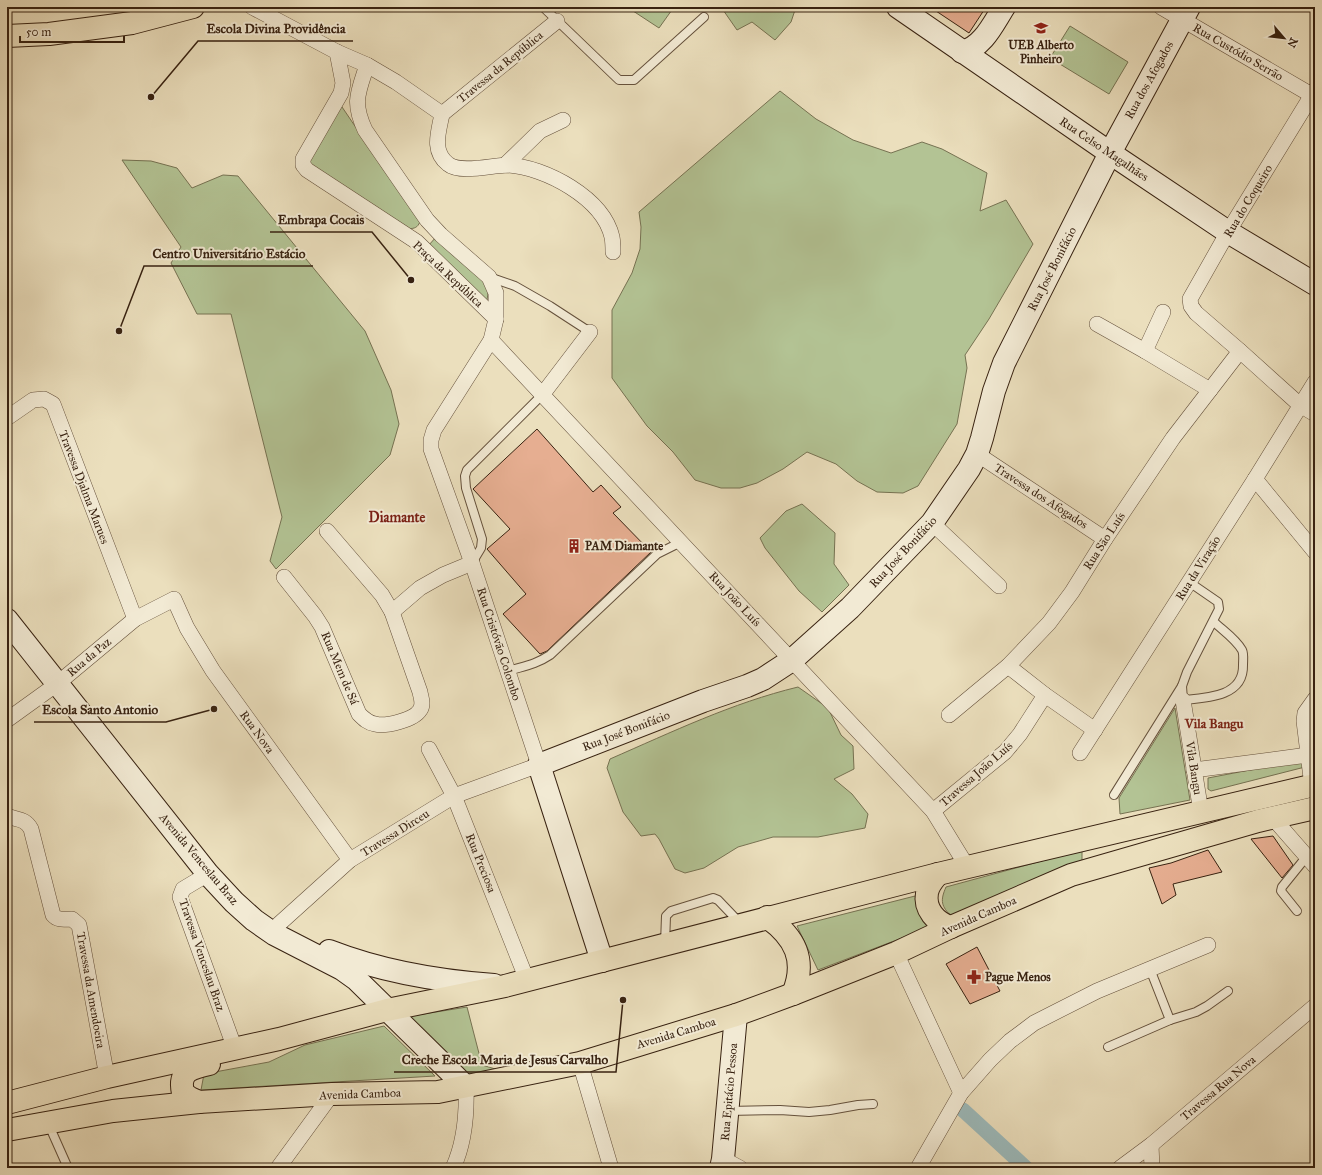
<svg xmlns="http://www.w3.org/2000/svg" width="1322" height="1175" font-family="'IM FELL Great Primer',serif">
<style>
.green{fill:#b3c394;stroke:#767252}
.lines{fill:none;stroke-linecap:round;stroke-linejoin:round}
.canal{stroke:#9cbabb;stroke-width:15}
.building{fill:#e6ae91;stroke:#382211}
.lane-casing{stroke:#65513c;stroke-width:10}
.street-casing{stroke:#65513c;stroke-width:16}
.secondary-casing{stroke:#382211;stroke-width:24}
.primary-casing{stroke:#382211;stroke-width:24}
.lane{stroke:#f2ead4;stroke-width:8}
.street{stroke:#f2ead4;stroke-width:15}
.secondary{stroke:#f2ead4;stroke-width:22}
.primary{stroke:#ebdfbd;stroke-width:22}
.labels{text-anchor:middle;stroke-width:4;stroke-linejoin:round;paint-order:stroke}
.poi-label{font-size:12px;font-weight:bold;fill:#382211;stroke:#f2ead4;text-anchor:start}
.street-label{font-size:12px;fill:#382211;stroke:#f2ead4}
.neighbourhood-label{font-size:13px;font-weight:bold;fill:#7a1f14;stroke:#f2ead4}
.quarter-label{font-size:14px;font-weight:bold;fill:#7a1f14;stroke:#f2ead4}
.leader{fill:none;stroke:#382211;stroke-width:1.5}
.callout-dot{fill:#382211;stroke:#f2ead4;stroke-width:1.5}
.callout-label{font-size:13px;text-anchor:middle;font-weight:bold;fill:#382211;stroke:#f2ead4;stroke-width:4;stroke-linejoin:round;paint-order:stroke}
</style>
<rect width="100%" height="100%" fill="#ebdfbd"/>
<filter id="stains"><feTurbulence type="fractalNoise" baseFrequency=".005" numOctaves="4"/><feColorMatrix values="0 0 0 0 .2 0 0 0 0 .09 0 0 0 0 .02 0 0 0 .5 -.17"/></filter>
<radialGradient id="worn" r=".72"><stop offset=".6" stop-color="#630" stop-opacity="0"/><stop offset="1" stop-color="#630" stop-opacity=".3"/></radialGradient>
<g class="green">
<path d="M627,7H674L659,28Z"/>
<path d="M721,7H796L791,22L775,40L752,22L737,30Z"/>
<path d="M1070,26L1128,62L1109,94L1050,58Z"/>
<path d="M780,91L816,119L853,140L891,153L922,142L942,149L987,173L980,211L1006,200L1033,244L989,319L965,355L967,368L957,424L918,486L903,493L877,492L857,481L836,464L807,452L783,469L757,483L740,488H721L695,480L673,452L647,426L612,378V310L632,273L640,249L641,227L639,212Z"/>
<path d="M340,104L420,222C417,228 415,228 409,229L312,169L309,160Z"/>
<path d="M122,160L151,161L177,168L192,188L223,175L238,176L365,331L391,390L399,424L390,455L276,569L270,561L282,517L231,314H197L171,263L181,247Z"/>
<path d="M437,236L489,287L487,300L428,246Z"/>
<path d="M802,504L835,533L834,564L849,585L822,612L799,591L765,548L760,538L786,511Z"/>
<path d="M798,687L828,708L841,735L853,746L854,769L834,779L852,794L868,814L865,828L818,837H773L738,847L704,868L685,873L675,869L659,839L655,834L641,836L623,812L607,768L610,759C672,732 732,703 798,687Z"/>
<path d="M1175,708L1190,800L1120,814L1119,798Z"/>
<path d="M1302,760L1305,767L1211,791L1208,789V778Z"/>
<path d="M1082,850V865L952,917C941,906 940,901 946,887Z"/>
<path d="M915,896L928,928L818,970L797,926Z"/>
<path d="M467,1007L482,1065L502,1071L476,1076L465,1073L405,1017Z"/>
<path d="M384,1026L435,1076L201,1090L204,1074L269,1062L305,1045Z"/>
</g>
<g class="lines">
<path class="canal" d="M963,1110L1026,1168"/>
</g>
<g class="building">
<path d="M930,7H986L969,33Z"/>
<path d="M537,429L593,492L601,485L621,507L613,513L651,552L547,651L540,654L503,614L526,594L487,549L510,529L473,489Z"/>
<path d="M1273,836L1293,865L1282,878L1251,839Z"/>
<path d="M1208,850L1222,872L1173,884L1176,895L1162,904L1149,868L1171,863Z"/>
<path d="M977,947L1000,991L970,1004L946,964Z"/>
</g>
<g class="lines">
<defs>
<g id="lane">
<path d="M543,7L619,80H634L704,17"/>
<path d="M489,277L515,286L550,306L590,332"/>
<path d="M472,563L481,548L482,539L466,488L465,476L467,470L542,395"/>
<path d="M1189,582L1218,602L1219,609L1187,672L1182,686L1183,700C1206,698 1244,697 1243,665C1243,660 1244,654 1242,650C1235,638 1222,630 1213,621"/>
<path d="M508,671C524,666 535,665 550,655L657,554L681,542"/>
<path d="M1114,795L1182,686"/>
<path d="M1297,911L1281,891L1282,887L1307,856"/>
<path d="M665,944L666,916L671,911L713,898L718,900L740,923"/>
<path d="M1150,969L1170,1020"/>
<path d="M1108,1047L1170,1020L1196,1012L1207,1006L1228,991"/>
<path d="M728,1111L780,1110L809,1112L830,1110L858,1105L873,1104"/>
<path d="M48,1123L68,1168"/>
</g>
<g id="street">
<path d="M252,7L337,52L367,65L396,82L442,114"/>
<path d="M1161,7L1315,97"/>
<path d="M337,52L343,83L341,93L303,159V165L307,170L417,242L496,319"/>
<path d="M1315,90L1228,232L1190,299L1191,306L1196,313L1240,351L1300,405L1315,414"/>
<path d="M442,114C439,131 431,151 448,164C460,174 493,165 508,165C545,167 603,198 612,237C613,242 613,247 613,252"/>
<path d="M442,114L557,21"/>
<path d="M505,165L540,131L563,120"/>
<path d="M1097,324L1145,351L1210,390"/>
<path d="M491,340L933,811L968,868"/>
<path d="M1145,351L1163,312"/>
<path d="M542,395L590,332"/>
<path d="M7,418L33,400L44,399L53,404L135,619"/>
<path d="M977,454L1105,539"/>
<path d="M1255,479L1315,552"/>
<path d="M932,523L999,586"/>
<path d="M284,577L315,616L322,627L359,714C364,719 368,723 375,724C385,727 414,720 420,710C424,704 421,698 420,692L392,612L382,595L327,531"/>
<path d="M392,612L420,588L443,575L472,563"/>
<path d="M1008,666L1045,695L1095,730"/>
<path d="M1183,700L1201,812"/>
<path d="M949,715L1008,666L1049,623L1072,592L1105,539L1173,438L1240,351"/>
<path d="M7,720L57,684L135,619L174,599L187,628L213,671L350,860"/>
<path d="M429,749L454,796L527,980"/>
<path d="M1080,753L1255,479L1315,382"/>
<path d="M1194,770L1308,755"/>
<path d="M1312,786L1304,721L1305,713L1315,699"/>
<path d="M933,811L1005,752L1020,734L1045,695"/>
<path d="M7,816C17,820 25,818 31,829L53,915C58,921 65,919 72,919L79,925L107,1077"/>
<path d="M1273,818L1315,866"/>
<path d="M208,874L183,889L180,897L235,1049"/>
<path d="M274,934L279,924L350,860L454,796L539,765L472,563L431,449V440L434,430L491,340L496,319V293L489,277L441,235L427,220L365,130C352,102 358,93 367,65"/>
<path d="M896,953L961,1093"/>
<path d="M580,1063L611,1168"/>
<path d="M1151,1145L1152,1168"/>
<path d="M723,1159L740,1168"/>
<path d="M278,1168L332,1094"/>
<path d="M453,1168C465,1142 467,1115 466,1087"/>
<path d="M918,1168L961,1093L990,1060L1010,1041L1034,1023L1097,991L1208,945"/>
<path d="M1120,1168L1151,1145L1315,1006"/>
</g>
<g id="secondary">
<path d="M898,7L1110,153L1228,232L1315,284"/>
<path d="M962,52C983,47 993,24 1004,7"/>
<path d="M7,620L208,874L234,902L254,920L274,934L342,969L356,979L466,1087"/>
<path d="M329,951C383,972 437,981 494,985"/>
<path d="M602,961L539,765L703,701L747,686L763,679L792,660L850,608L932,523L969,469L977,454L982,438L994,391L1004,363L1110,153L1189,7"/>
<path d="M721,1168L723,1159L736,1015"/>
</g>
<g id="primary">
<path d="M7,36L49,34L132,23L193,7"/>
<path d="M938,874C933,880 928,885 927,893C924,909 936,923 951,927"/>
<path d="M767,917C795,937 807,960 793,994"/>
<path d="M199,1102L190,1098L183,1093C178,1071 191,1068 209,1064"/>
<path d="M7,1103L107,1077L279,1039L387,1010L505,986L938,874L1315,785"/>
<path d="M7,1130L113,1111L199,1102L332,1094L438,1092L580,1063L736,1015L793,994L896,953L951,927L1071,875L1258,821L1315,808"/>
</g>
</defs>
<use href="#lane" class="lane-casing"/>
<use href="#street" class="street-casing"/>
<use href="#secondary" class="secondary-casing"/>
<use href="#primary" class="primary-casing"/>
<use href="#lane" class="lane"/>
<use href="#street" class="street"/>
<use href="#secondary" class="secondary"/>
<use href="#primary" class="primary"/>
</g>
<defs>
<symbol id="school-bare" viewBox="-9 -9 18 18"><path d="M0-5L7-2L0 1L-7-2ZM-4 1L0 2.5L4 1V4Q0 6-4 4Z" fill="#8f2418" stroke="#f2ead4" stroke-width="2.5" paint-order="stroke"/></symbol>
<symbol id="building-bare" viewBox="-9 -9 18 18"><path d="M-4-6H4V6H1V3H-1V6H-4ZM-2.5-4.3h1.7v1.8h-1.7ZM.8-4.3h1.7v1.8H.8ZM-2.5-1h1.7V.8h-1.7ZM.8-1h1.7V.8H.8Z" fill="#8f2418" stroke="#f2ead4" stroke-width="2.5" paint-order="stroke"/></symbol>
<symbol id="pharmacy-bare" viewBox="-9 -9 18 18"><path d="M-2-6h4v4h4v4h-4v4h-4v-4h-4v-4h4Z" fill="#8f2418" stroke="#f2ead4" stroke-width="2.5" paint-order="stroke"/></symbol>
</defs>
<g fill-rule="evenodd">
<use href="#school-bare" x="1031" y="18" width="20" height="20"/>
<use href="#building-bare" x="564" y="536" width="20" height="20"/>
<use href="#pharmacy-bare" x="964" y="967" width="20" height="20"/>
</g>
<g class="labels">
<g class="poi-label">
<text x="1041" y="49" text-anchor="middle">UEB Alberto<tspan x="1041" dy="14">Pinheiro</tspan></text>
<text x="585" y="550">PAM Diamante</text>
<text x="985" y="981">Pague Menos</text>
</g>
<g class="street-label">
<text transform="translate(1238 52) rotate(30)" y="4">Rua Custódio Serrão</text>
<text transform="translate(500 67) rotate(-39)" y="4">Travessa da República</text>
<text transform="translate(1149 80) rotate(-61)" y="4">Rua dos Afogados</text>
<text transform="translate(1104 149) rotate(34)" y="4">Rua Celso Magalhães</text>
<text transform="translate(1248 201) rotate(-59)" y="4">Rua do Coqueiro</text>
<text transform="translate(1052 269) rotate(-63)" y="4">Rua José Bonifácio</text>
<text transform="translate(448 274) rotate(43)" y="4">Praça da República</text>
<text transform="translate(84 487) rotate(69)" y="4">Travessa Djalma Marues</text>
<text transform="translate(1041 496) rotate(33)" y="4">Travessa dos Afogados</text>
<text transform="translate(1104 541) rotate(-57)" y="4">Rua São Luís</text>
<text transform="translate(903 552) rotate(-47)" y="4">Rua José Bonifácio</text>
<text transform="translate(1198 568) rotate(-58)" y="4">Rua da Viração</text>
<text transform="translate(735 599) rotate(47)" y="4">Rua João Luís</text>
<text transform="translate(499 644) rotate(72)" y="4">Rua Cristóvão Colombo</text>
<text transform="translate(89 657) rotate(-40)" y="4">Rua da Paz</text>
<text transform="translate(340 668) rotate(67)" y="4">Rua Mem de Sá</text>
<text transform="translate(626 731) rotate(-21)" y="4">Rua José Bonifácio</text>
<text transform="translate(257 732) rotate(54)" y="4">Rua Nova</text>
<text transform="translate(1194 768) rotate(81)" y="4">Vila Bangu</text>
<text transform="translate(976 774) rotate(-41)" y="4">Travessa João Luís</text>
<text transform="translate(395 833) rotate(-32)" y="4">Travessa Dirceu</text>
<text transform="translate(199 859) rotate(50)" y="4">Avenida Venceslau Braz</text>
<text transform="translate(481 863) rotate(68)" y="4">Rua Preciosa</text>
<text transform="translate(978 916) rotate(-24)" y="4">Avenida Camboa</text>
<text transform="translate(202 955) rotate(71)" y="4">Travessa Venceslau Braz</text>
<text transform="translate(91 990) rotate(80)" y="4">Travessa da Amendoeira</text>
<text transform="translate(676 1033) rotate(-17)" y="4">Avenida Camboa</text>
<text transform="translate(1218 1088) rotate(-40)" y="4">Travessa Rua Nova</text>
<text transform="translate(729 1092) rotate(-85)" y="4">Rua Epitácio Pessoa</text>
<text transform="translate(360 1094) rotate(-2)" y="4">Avenida Camboa</text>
</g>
<g class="neighbourhood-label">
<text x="1214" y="728">Vila Bangu</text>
</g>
<g class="quarter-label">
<text x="397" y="522">Diamante</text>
</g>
</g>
<path class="leader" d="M151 97L198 41H353M411 280L372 232H270M119 331L144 266H313M214 709L166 722H34M623 1000L616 1072H394"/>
<g class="callout-dot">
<circle cx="151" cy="97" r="4"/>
<circle cx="411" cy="280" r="4"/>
<circle cx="119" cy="331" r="4"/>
<circle cx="214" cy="709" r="4"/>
<circle cx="623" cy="1000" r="4"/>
</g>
<g class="callout-label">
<text x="276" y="33">Escola Divina Providência</text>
<text x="321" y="224">Embrapa Cocais</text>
<text x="229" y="258">Centro Universitário Estácio</text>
<text x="100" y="714">Escola Santo Antonio</text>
<text x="505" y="1064">Creche Escola Maria de Jesus Carvalho</text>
</g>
<rect width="1322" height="1175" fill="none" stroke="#ebdfbd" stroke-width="24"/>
<rect x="8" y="8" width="1306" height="1159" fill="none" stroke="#382211" stroke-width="2"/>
<rect x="12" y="12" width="1298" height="1151" fill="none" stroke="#382211"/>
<g transform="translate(1284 38) rotate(118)" stroke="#f2ead4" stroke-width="3" paint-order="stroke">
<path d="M0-3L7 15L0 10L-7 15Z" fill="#382211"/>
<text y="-6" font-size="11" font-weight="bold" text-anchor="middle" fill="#382211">N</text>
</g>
<path d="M20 36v6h104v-6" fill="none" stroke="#382211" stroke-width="2"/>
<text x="26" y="36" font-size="12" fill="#382211" stroke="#f2ead4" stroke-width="3" paint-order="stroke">50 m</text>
<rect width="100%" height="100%" filter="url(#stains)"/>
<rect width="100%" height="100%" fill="url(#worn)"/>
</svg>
